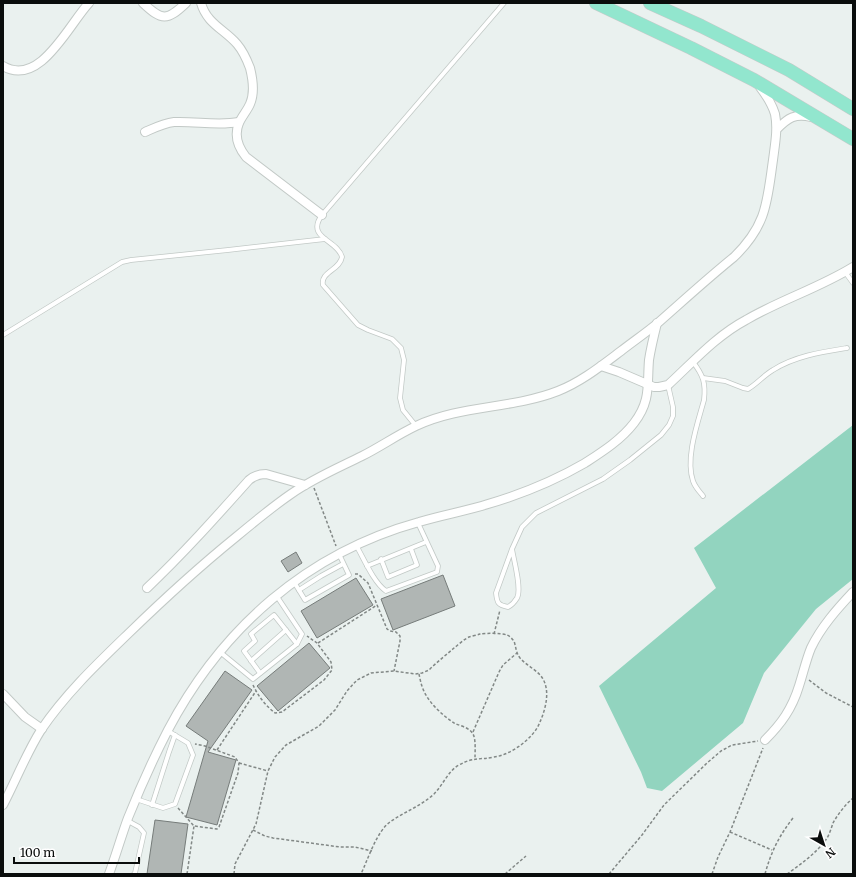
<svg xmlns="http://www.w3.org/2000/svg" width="856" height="877" font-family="Merriweather,serif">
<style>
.green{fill:#92d4bf}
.building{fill:#b0b6b4;stroke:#767c7a}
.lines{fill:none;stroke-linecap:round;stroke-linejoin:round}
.service-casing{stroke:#c2c9c6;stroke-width:5.5}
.minor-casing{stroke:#c2c9c6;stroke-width:10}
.trunk-casing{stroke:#c9caca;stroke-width:14}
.path{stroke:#828886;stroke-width:1.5;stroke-dasharray:3 2;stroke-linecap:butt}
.service{stroke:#fff;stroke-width:4}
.minor{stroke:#fff;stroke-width:8}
.trunk{stroke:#92e6ce;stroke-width:13}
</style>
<rect width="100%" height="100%" fill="#eaf1ef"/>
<path class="green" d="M853,425V579L816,609L764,673L743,723L662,791L647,788L641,772L599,686L716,588L694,548Z"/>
<g class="building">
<path d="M296,552L302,563L288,572L281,561Z"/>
<path d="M443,575L455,606L393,630L381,599Z"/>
<path d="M356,578L373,605L317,638L301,611Z"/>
<path d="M309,643L330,668L278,711L257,686Z"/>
<path d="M225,671L252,690L208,752L236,760L217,825L186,817L208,741L186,726Z"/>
<path d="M155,820L188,824L181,874H147Z"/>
</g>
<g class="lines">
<defs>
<g id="service">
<path d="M845,272L853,283"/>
<path d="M3,335L122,262L131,260L228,250L325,239"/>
<path d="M693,362C703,375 706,383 704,400C698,422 685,458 693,481C695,487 699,491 703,496"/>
<path d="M703,378L725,381L743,388L748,389C757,384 764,375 773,370C795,356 822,352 847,348"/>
<path d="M416,426L403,410L400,398L404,360L401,348L392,339L368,330L358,325L323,285C320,272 340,270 342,257C338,240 305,238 322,215L504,3"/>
<path d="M356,545C364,559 374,583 386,591L437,572L438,566L418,523"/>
<path d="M512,549C514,561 522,589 517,598C514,603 512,605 508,607C498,605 497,603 496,593L512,549L522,527L536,513L603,479L630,460L661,435L669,425L673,416V407L668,385"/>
<path d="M381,559L388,577L417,565L411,549"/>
<path d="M367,566L426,542"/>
<path d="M294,582L305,600L349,575L339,554"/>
<path d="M299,590L321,576L343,564"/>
<path d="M220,652L253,679L297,644L302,634L276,595"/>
<path d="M251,661L286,630"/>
<path d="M260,673L244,651L255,641L251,634L274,615L297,644"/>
<path d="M136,799L163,808L175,804L193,755L188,743L168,731"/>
<path d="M152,805L169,752L175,735"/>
<path d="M128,821L139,827L144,833L135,873L134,874"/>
</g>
<g id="minor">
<path d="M143,3C162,21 167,21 186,3"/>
<path d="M201,3C207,24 224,29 237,44C243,51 247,60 250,68C253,80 255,93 250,104C247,111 242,116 239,123C234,135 238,147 246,157L322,215"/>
<path d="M3,66C40,88 69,24 89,3"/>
<path d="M777,129C788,118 795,113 811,117"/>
<path d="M145,132C154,128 164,123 174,122C196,121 217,126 239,122"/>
<path d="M601,366L619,372L654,387H659L668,385C693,362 716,336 746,320C780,300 819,288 853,267"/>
<path d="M147,588C183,554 216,517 249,480C254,476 259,474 266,474L305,485"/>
<path d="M3,694L25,717L42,729"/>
<path d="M765,740C781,724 792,709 799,686C803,674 806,660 811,648C821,627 837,609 853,592"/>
<path d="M3,805C16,780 26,754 41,730C66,693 99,662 130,632C164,599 199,567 236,537C254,522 272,507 291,494C314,478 338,468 362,456C380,447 397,435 416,426C460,405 512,409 558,391C581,382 601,366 621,351C634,341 647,332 659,322C684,300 708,278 734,257C767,225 767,202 773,160C775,144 778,129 775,114C772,104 766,95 760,87"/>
<path d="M109,874C116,855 121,837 128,818C140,788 153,759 168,730C222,628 307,553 419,522C442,515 466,511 488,504C522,494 554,481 585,463C602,452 621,440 634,423C651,401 647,385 649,360C651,347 654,335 657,323"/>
</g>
<g id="trunk">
<path d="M596,3L691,48L754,80L853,139"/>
<path d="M650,3L701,26L789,70L853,109"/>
</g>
</defs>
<use href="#service" class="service-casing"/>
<use href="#minor" class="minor-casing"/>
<use href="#trunk" class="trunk-casing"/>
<g class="path">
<path d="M314,488L336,546"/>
<path d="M355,574H358L368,583L387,629L390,631L396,632L400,636V641L394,671"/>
<path d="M494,634L500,610"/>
<path d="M318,643L377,605"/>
<path d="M419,674C420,679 421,684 423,689C428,702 442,715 454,723C460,726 469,727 473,734C476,739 475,752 475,758"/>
<path d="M809,680L826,693L853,707"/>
<path d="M253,685C258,696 266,706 275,713L282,712L324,680L332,670L331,662L317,643L307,636"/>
<path d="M473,732L499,672L503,665L517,653"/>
<path d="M217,750L256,691"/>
<path d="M239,763L268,771"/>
<path d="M178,808L194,826L217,829L219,827L238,773L239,763L235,757L205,746L195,744"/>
<path d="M253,830L265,836L273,838L340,847H355L372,851"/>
<path d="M730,832L772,850"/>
<path d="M187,874L194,826"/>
<path d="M234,874L235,864L256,824L268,771L275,757L286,745L319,726L335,710L347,691L357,680L371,673L394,671L415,674L422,673L429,670C437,662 446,655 454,648C458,645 463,640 469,637C472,636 477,635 480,634C487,633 501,633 507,635C510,636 512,639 514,641C516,647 516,653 520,658C526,665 535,669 541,676C551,689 546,708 540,722C534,738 511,755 494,757C480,760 473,757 459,765C448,771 443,785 434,794C421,806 404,812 390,822C377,831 368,859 361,874"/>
<path d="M505,874L526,856"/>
<path d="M609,874L642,835L664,805L707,763L721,751L732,745L758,741"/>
<path d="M712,874L718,857L730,832L763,748"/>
<path d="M765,874C771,852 779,836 793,818"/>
<path d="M787,874C801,864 815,854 825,841C829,836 831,829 833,823C838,814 845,805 853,798"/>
</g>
<use href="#service" class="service"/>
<use href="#minor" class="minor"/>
<use href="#trunk" class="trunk"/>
</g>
<rect width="856" height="877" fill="none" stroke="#0a0d0c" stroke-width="8"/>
<g transform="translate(824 845) rotate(141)" stroke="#ffffff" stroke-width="3" paint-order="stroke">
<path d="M0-3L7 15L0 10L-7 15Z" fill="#0a0d0c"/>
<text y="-6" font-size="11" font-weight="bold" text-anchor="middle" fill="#0a0d0c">N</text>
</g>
<path d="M14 857v6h125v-6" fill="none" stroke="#0a0d0c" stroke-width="2"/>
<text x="20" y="857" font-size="12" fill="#0a0d0c" stroke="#ffffff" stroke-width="3" paint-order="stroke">100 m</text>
</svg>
